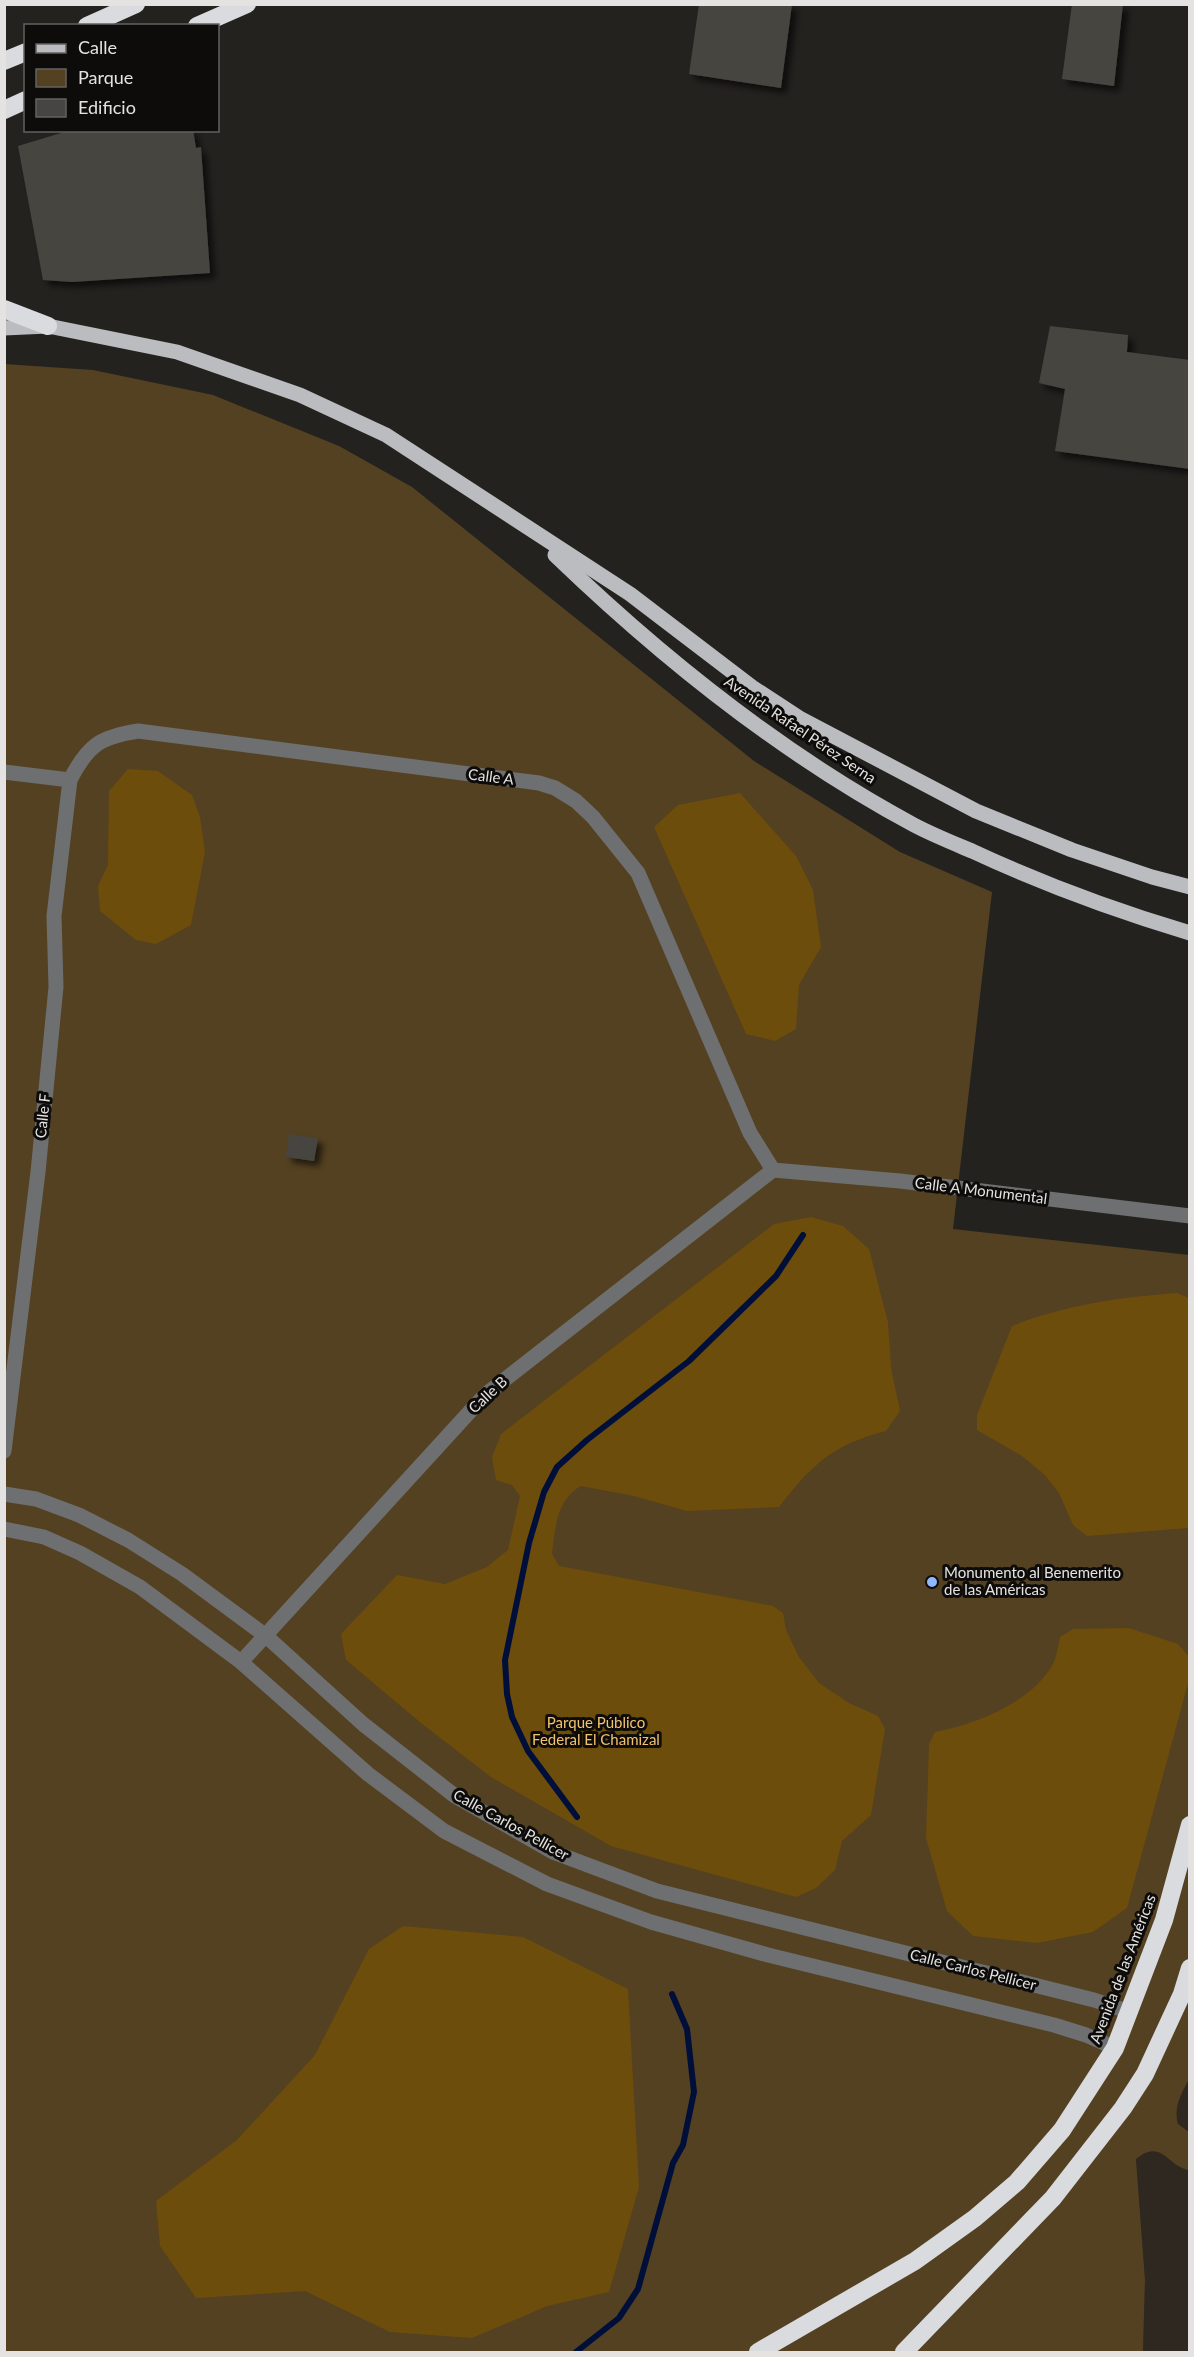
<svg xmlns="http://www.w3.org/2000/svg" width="1194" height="2357" font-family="Lato,sans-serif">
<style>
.built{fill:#2e2820}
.green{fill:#544121}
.forest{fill:#6d4d0b}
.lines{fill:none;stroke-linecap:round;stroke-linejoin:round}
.stream{stroke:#000f3a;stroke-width:6}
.building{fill:#474541;filter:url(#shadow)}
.minor{stroke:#6e6f70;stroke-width:15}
.major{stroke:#babcc0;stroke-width:15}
.highway{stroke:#d9dbdf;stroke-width:18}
.poi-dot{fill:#91b8fd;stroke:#0d0c0a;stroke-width:2}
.labels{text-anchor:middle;stroke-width:6;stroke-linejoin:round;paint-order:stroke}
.street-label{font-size:15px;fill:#e5e3e1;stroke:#0d0c0a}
.poi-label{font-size:15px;fill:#e5e3e1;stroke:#0d0c0a;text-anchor:start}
.park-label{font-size:15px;fill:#f3c26e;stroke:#0d0c0a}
</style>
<defs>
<filter id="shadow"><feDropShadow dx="5.5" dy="5.5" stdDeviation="3" flood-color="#0009"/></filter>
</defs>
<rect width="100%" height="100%" fill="#24221f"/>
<g class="built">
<path d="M1189,2077V2132L1178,2124L1175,2113L1177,2103Z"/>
<path d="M1156,2150L1189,2170V2352H1143L1145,2280L1136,2158L1145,2151Z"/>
</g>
<path class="green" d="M4,364L93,370L213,395L339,446L412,487L754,761L900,852L992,892L953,1229L1189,1255L1190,2077C1182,2093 1173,2106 1178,2124L1189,2132L1190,2170C1168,2168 1162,2137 1136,2159L1145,2280L1143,2352H5Z"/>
<g class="forest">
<path d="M128,769L158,771L192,795L200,817L205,852L191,925L156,944L136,940L100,911L98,886L108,865L109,791Z"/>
<path d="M740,793L796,856L813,890L821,947L799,985L796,1029L775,1041L746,1034L654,827L678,805Z"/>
<path d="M811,1217L843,1226L869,1249L888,1322L891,1368L900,1411L886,1431C834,1444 812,1464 779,1507L687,1511L634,1496L581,1486C556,1500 555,1529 552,1554L559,1566L773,1606L783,1613L786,1630L799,1657L819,1683L849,1703L878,1716L885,1729L871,1815L842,1841L835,1870L816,1888L796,1897L611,1846L491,1777L421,1723L346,1660L341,1634L397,1575L445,1584L487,1567L508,1550L520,1496L512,1485L496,1480L492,1457L501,1434L774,1224Z"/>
<path d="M1177,1293L1189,1298V1528L1087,1536L1073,1525L1059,1493L1045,1475L1022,1456L977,1430V1415L1012,1326C1064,1305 1121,1297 1177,1293Z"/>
<path d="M1129,1628L1178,1644L1189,1657L1190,1676L1127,1908L1093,1932L1037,1943L973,1936L947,1911L926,1838L929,1744L935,1732C976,1724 1031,1703 1053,1664C1057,1656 1058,1645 1060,1637L1073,1629Z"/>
<path d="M403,1926L523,1937L628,1989L639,2187L609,2292L547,2306L472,2338L390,2332L305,2291L196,2298L160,2246L156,2201L237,2140L315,2055L369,1949Z"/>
</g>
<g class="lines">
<g class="stream">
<path d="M577,1817L528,1751L512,1717L507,1694L505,1660L529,1543L544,1492L557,1467L587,1440L689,1361L776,1276L803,1235"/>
<path d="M576,2352L619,2318L638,2289L673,2163L683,2145L694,2092L687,2029L672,1994"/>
</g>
</g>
<g class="building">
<path d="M699,4H792L781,88L689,74Z"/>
<path d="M1072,4H1123L1114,86L1062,79Z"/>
<path d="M71,130H193L196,148L201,147L210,273L72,282L43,280L18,146Z"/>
<path d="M1050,326L1128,335L1127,352L1190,360V469L1055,451L1065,389L1039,383Z"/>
<path d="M289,1134L318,1138L314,1161L286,1157Z"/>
</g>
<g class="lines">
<g class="minor">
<path d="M4,772L70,780"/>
<path d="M773,1170L900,1181L1190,1216"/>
<path d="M4,1451L38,1172L56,987L54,916L70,780C88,745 100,737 138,731L539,783L555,788L576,801L593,817L638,873L750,1133L773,1170"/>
<path d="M4,1494L36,1499L79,1515L128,1540L182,1574L266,1636L363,1724L455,1796L553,1852L657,1891L1094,2000L1130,2012"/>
<path d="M4,1529L44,1537L80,1553L140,1587L241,1662L368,1774L444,1831L547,1884L651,1922L768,1955L1054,2025L1086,2035L1115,2048"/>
<path d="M241,1662L485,1395L773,1170"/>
</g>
<g class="major">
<path d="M4,328L48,326L177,352L300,395L386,435L630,594L752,687L801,719L976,811L1072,850L1152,877L1190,887"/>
<path d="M555,555C663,659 782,754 914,825C933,835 953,843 972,851C1045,885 1113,910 1190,933"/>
</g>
<g class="highway">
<path d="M87,26L136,4"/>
<path d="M197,26L247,4"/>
<path d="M4,61L26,52"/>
<path d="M4,110L26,100"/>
<path d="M4,309L48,326"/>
<path d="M758,2352L915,2261L975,2218L1017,2182L1062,2130L1115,2048L1164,1920L1190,1825"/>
<path d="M904,2352L1053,2198L1123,2108L1145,2074L1182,1994L1190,1968"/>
</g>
</g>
<circle class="poi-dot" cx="932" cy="1582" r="6"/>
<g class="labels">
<g class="street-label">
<text transform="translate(800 730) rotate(34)" y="5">Avenida Rafael Pérez Serna</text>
<text transform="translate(491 777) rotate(7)" y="5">Calle A</text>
<text transform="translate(43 1116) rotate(-84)" y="5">Calle F</text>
<text transform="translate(981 1191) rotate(7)" y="5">Calle A Monumental</text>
<text transform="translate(488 1395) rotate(-43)" y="5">Calle B</text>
<text transform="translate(511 1825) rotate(29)" y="5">Calle Carlos Pellicer</text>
<text transform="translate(1123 1969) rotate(-69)" y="5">Avenida de las Américas</text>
<text transform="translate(973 1970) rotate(14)" y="5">Calle Carlos Pellicer</text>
</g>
<g class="poi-label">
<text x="944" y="1578">Monumento al Benemerito<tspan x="944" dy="17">de las Américas</tspan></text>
</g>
<g class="park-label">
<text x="596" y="1728">Parque Público<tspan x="596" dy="17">Federal El Chamizal</tspan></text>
</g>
</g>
<rect width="1194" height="2357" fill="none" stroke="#e5e3e1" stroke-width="12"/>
<rect x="24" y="24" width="195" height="108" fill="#0d0c0a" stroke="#636260" stroke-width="1.5"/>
<rect x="36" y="44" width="30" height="9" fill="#babcc0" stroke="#636260" stroke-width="1.5"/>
<text x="78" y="54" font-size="18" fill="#e5e3e1">Calle</text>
<rect x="36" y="69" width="30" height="18" fill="#544121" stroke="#636260" stroke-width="1.5"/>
<text x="78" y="84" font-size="18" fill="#e5e3e1">Parque</text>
<rect x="36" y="99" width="30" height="18" fill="#474541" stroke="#636260" stroke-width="1.5"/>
<text x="78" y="114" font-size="18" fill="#e5e3e1">Edificio</text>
</svg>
